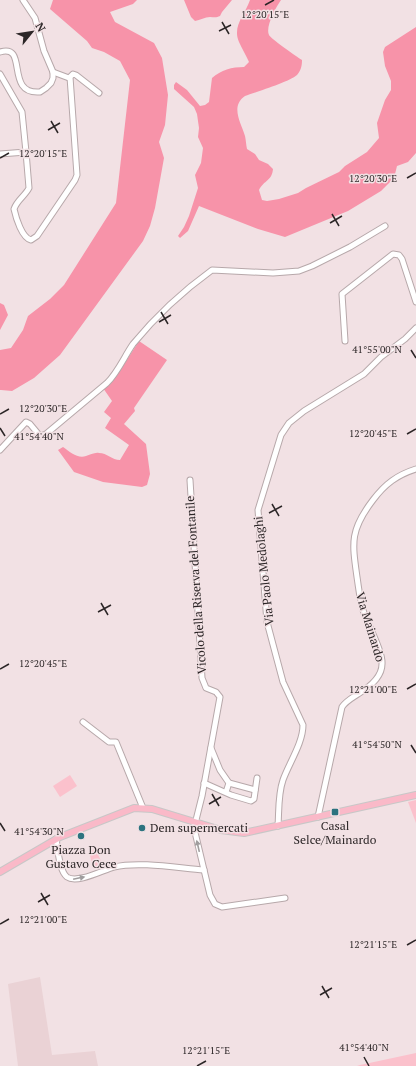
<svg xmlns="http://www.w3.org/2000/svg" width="416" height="1066" font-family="'PT Serif',serif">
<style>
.built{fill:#ead2d5}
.green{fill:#fbc1cc}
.forest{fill:#f793a9}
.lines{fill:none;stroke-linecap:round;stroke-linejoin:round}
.minor-casing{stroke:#b7a8aa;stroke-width:7}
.major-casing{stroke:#c8c7c7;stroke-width:8}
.minor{stroke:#fff;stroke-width:5}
.major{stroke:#fab9c8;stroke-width:6}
.oneway{fill:#a09d9e}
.ticks{fill:none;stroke:#2c2627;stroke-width:1.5}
.poi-dot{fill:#2c737f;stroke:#f2e1e4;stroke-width:1.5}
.labels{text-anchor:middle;stroke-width:3;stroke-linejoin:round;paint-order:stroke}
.street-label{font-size:12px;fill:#2c2627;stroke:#f2e1e4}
.poi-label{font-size:12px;fill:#2c2627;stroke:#f2e1e4}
.ticks-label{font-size:10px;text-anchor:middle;fill:#2c2627;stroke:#f2e1e4;stroke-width:3;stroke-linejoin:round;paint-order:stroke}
</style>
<rect width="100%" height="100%" fill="#f2e1e4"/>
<path class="built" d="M40,977L52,1055L95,1051L98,1066H18L8,984Z"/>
<g class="green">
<path d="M70,775L77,786L60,797L53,786Z"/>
<path d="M416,800V823L408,802Z"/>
<path d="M96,849L102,864L93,868L89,851Z"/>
<path d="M416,1053V1066H357L360,1065Z"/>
</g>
<g class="forest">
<path d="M53,0H137L133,4L110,12L115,22L154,43L162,58L168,95L165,125L159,142L164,158L155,208L150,226L143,241L60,355L34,378L12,391L1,390H0V350L11,348L23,330L28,316L50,299L64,285L116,203L130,80L120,61L104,52L92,48L87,41L50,9Z"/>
<path d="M184,0H232L222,12L220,16C216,18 214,17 210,17C205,17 200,20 195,21L191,17Z"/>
<path d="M250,0H281C276,7 265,27 269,35C270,38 297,57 302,60C302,66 301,70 297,75C289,82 256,92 245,96C230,106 241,123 245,136C246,140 246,145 247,149L255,154L259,160L268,164L273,169C272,181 264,180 259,190L262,200L267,201L279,199L298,193L306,188L339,172L345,166L367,152L379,138L377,123L385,100L391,90V81L385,66L383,52L385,47L416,27V153L408,162L397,166L394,178L381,191L348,211L285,237L258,229L199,206L188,231L180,238L178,236L184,227L189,216L198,188L195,175L201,163L203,148L198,137L199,128L197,114L194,107L174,89V85L176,82L187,90L200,106L205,105L209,102L212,78C221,70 232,67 244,67L249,62C246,55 242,49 239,42C232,26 245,15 250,0Z"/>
<path d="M0,303L4,305L8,315L0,330Z"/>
<path d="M139,341L167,360L134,408L135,411L124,424L146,444L150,474L147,485L142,487L103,482L74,472L58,450L63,447C70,452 78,459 86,456C90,455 95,452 99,453C107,453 112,460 120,460L129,445L105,428L111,418L104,412L112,401L103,388L119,372Z"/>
</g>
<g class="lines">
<defs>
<g id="minor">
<path d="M0,52C29,43 4,95 40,92L46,88L51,83L53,78V72L44,51L35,18L23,0"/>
<path d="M53,72L69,78"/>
<path d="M0,74L22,112L26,152L0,154"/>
<path d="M26,152L29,188C25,196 17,200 14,209C16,218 22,238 31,240L37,236L75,180L77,175L70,77L73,74L76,75L99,93"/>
<path d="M345,341L342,294L393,254L399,255L402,259L416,302"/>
<path d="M0,450L26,422L30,424L40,436L46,434L107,383C118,372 124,357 133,344C156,316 183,291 212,270L273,273L299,271L312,266L350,247L385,226"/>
<path d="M190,480L202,678L206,688L216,692L220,697L202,796L194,828L210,895L215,904L222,907L285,898"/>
<path d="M83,722L109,742H116L143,808"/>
<path d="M211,748L220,770L229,783L226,792"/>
<path d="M204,783L231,795L251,801L254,799L257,778"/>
<path d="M229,783L255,790"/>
<path d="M318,817L342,707C346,701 352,698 358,694C368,688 382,677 382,664C383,652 369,627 364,613C360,602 359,590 357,577C352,542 350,530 373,500C385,484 397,475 416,469"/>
<path d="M278,826C279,811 278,794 283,780C289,763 303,743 303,725L283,682L267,622L258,510L281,435L289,423L304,411L364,374L381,357L405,339L416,328"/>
<path d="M56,839C58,849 59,871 67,877C77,884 103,870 114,867C139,861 178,868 204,870"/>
</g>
<path id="major" d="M0,872L60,837L134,808L152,809L221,830L244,833L416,795"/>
</defs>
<use href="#minor" class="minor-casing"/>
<use href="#major" class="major-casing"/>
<use href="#minor" class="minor"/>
<use href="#major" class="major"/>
</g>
<defs><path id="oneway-solid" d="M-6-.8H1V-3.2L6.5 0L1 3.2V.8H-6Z"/></defs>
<g class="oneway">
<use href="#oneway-solid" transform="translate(198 846) rotate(-103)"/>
<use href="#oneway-solid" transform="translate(79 878) rotate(-12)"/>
</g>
<path class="ticks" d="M265,5L274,0M222,22L229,34M219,31L231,25M51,121L58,133M48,130L60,123M0,158L9,153M407,178L416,173M332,214L339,226M330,223L342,216M161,312L168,324M159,322L171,315M411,350L416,358M0,414L9,409M0,428L5,436M407,434L416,429M272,504L279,516M269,513L282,506M101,603L108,615M98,612L111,605M0,669L9,664M407,689L416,684M411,745L416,753M212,794L219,806M209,804L221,797M0,823L5,831M41,893L48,905M38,902L50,895M0,924L9,919M407,945L416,940M322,986L329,998M320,995L332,988M364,1057L369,1066M197,1066L206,1061"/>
<g class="poi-dot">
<rect x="331" y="808" width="8" height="8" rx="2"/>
<circle cx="142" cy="828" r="4"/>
<circle cx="81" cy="836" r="4"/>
</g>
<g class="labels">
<g class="street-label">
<text transform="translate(264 571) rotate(-96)" y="4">Via Paolo Medolaghi</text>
<text transform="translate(196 585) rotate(-94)" y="4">Vicolo della Riserva del Fontanile</text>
<text transform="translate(370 627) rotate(73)" y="4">Via Mainardo</text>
</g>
<g class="poi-label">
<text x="335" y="830">Casal<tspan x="335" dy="14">Selce/Mainardo</tspan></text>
<text x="150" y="832" text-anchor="start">Dem supermercati</text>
<text x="81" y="854">Piazza Don<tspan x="81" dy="14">Gustavo Cece</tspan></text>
</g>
</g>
<g class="ticks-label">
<text x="265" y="18">12°20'15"E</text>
<text x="43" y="157">12°20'15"E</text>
<text x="373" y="182">12°20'30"E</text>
<text x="377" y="353">41°55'00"N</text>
<text x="43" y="412">12°20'30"E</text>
<text x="373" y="437">12°20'45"E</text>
<text x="39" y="440">41°54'40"N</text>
<text x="43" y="667">12°20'45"E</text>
<text x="373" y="693">12°21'00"E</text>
<text x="377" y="748">41°54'50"N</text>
<text x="39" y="835">41°54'30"N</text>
<text x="43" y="923">12°21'00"E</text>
<text x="373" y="948">12°21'15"E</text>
<text x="364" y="1051">41°54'40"N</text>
<text x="206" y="1054">12°21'15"E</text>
</g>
<g transform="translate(32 32) rotate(60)" stroke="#f2e1e4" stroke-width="3" paint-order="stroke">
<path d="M0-3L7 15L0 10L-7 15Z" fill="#2c2627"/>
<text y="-6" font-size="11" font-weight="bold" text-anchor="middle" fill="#2c2627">N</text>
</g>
</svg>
